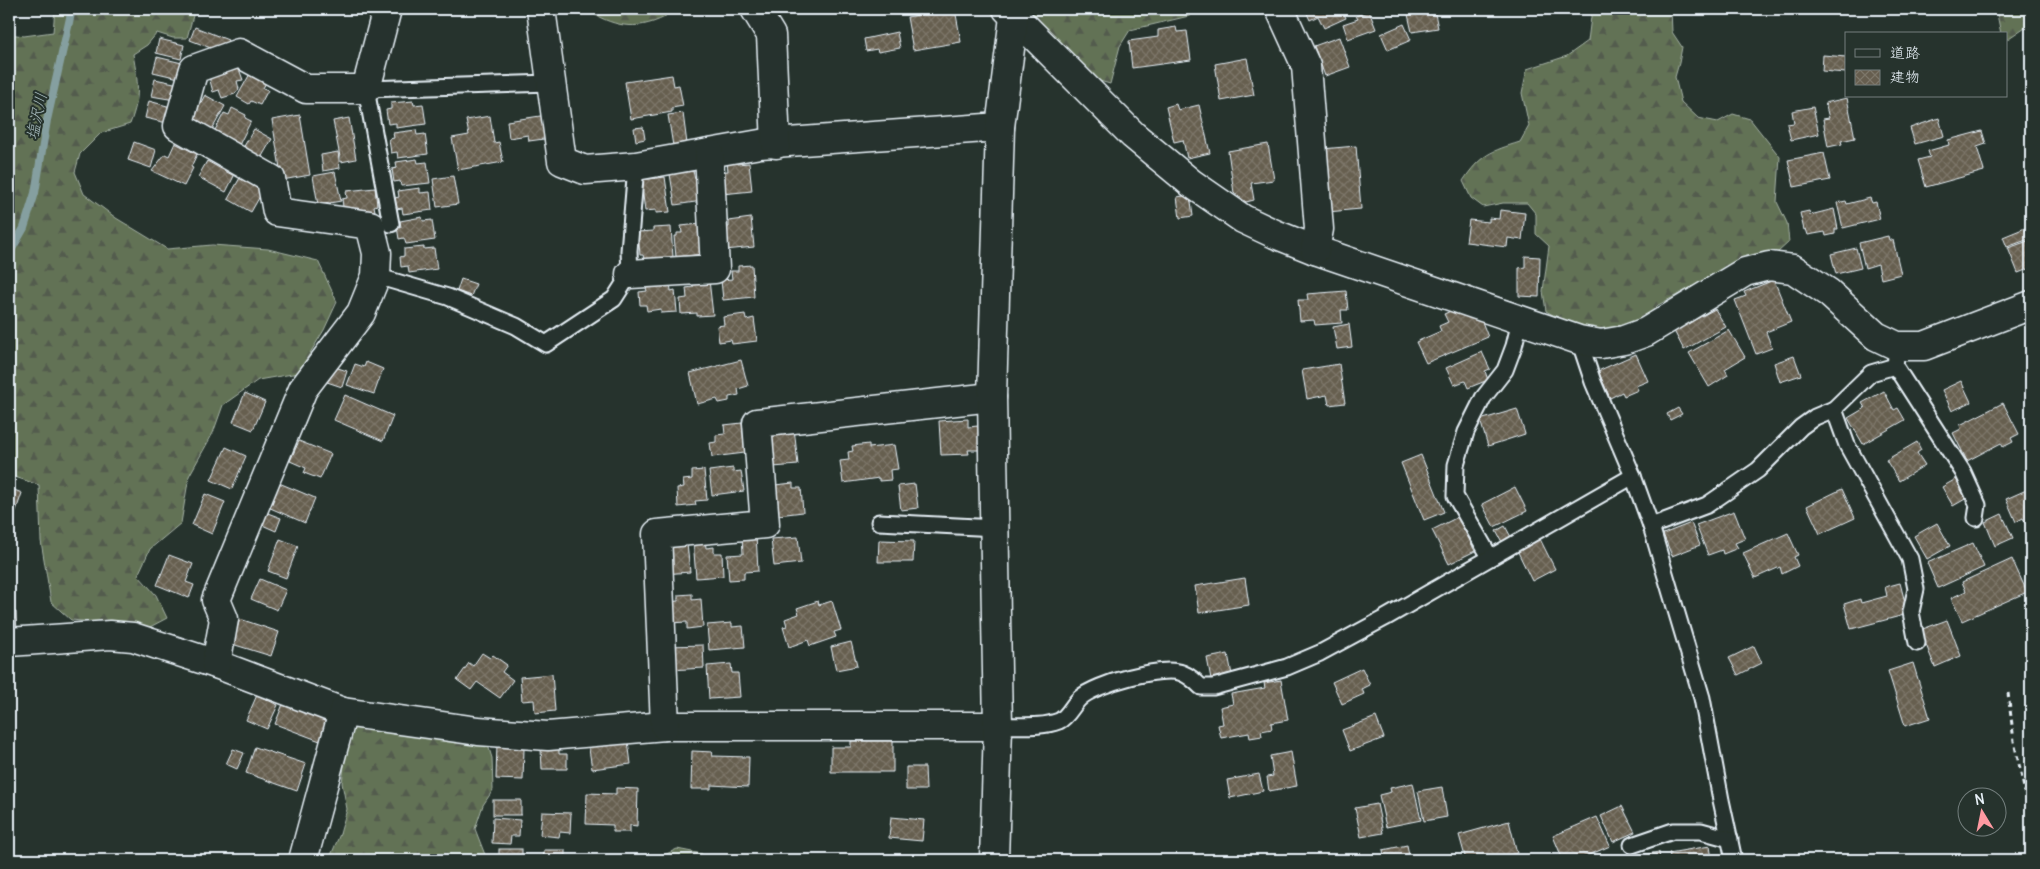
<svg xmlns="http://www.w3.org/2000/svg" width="2040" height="869" font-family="Delius,'Klee One',sans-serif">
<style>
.forest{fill:url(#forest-firs);stroke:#a5b2a6}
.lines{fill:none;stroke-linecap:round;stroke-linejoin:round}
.stream{stroke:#859fa0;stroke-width:8}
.building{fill:url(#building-cross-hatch);stroke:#e8f1f8}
.service-casing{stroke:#e8f1f8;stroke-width:19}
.minor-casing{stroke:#e8f1f8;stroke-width:31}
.path{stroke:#e8f1f8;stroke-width:3;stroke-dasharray:5 4;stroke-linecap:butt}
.service{stroke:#26332d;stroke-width:15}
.minor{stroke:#26332d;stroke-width:28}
.labels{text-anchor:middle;stroke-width:4;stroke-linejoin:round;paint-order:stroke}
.water-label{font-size:16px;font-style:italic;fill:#a6babd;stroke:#26332d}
</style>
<defs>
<pattern id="forest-firs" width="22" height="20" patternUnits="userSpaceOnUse" patternTransform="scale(1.25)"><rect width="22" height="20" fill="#627254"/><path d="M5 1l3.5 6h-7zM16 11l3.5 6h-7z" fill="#535b4e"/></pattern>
<pattern id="building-cross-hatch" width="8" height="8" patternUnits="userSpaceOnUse" patternTransform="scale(1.25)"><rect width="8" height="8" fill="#665e4f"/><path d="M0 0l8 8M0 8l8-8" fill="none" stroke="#7c7669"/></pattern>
</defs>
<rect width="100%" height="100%" fill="#26332d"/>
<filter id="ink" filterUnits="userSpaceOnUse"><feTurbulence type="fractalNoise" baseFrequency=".02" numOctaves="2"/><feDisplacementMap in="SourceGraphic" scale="10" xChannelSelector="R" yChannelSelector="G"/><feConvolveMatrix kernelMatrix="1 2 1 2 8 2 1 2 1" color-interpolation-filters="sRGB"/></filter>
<g filter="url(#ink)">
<g class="forest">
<path d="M55,9H194V12L187,38H173L157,33L147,45L133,54C138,84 141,95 130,124L101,133L80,154L75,172L84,194L116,218L167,249L212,245L268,249L318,261L337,302L324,330L298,373L258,380L223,405L213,433L189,476L181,523L150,549L138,575L156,595L167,618L150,627L71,620L51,602L41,541L39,485L9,475V34L24,36L53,32Z"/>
<path d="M585,9H665V17C635,32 612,26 585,9Z"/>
<path d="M1030,9H1200L1189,16L1130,30L1120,46L1110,84L1093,79L1069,55Z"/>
<path d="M1592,9H1671L1672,32L1682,47L1679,63L1675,77L1681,102L1698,118L1718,122L1733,114L1750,119L1780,157L1777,202L1787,223L1789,242L1777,253L1721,272L1658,305L1649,315L1639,338L1581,331L1546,311L1543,291L1549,246L1536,234V214L1527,203H1503L1483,207L1471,198L1463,181C1480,155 1491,151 1520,142L1529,126L1522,93L1527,69L1567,56L1588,41Z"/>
<path d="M1996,9H2031V23L2006,40V34H2001Z"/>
<path d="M354,726L488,745L492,758L493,790L483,805L475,829L487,860H329L340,834L347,809L342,783L345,758Z"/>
<path d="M677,849L702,854L705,860H654Z"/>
</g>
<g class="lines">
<path class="stream" d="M9,254L24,228L35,193L47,120L72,9"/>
</g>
<g class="building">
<path d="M955,9L961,42L913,50L907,17Z"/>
<path d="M1305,9H1342L1346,18L1324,28L1318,16L1310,20Z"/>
<path d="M1416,9H1434L1438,28L1412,32L1407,10Z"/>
<path d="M1369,11L1376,29L1348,39L1343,24L1358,19L1356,16Z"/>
<path d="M1404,24L1411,40L1388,50L1381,34Z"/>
<path d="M195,27L228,40L225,48L218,46L216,50L190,40Z"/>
<path d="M1176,27L1177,32L1187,31L1191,60L1132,68L1129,41L1158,37V30Z"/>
<path d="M897,32L900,48L878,52L877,49L866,51L864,39Z"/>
<path d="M1339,37L1350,67L1325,76L1314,46Z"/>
<path d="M159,39L184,45L181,59L156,53Z"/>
<path d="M1823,55L1846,57V73L1822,71Z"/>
<path d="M157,57L182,63L179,78L153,72Z"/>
<path d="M1247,58L1254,95L1221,101L1215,64Z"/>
<path d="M232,66L234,70L239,69L243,80L237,81L239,89L235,94L222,98L219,90L213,92L208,73Z"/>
<path d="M251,72L267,81L263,88L268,90L260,105L251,101L249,104L237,97Z"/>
<path d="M672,75L674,86L679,85L683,106L672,108V112L631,119L625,82Z"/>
<path d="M155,79L179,84L175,100L151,96Z"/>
<path d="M205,95L225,106L209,135L192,119Z"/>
<path d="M1847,98L1855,138L1841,141L1842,144L1828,147L1823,119L1829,118L1825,103Z"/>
<path d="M149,101L171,107L167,123L145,118Z"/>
<path d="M413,101L414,105L423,104L426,124L396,128V123L388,124L386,110L391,109V103Z"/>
<path d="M1176,104L1178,110L1199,105L1210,153L1187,158L1183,140L1174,142L1166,107Z"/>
<path d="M1813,107L1819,134L1791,140L1787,124L1794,123L1792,111Z"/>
<path d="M232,108L246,115L245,118L251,121L239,145L214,132L224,113L229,115Z"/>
<path d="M683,113L687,144L673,146L668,115Z"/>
<path d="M300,115L310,175L282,180L272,120Z"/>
<path d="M547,115L551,138L529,141L528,135L509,138L507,121Z"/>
<path d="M490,116L494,143L499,142L503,162L458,170L452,138L469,135L466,120Z"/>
<path d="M349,118L356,159L341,162L333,121Z"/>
<path d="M1939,118L1944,136L1915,144L1910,128Z"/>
<path d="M643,127L645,139L636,141L634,128Z"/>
<path d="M254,129L272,139L261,158L243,148Z"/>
<path d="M416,130L417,135L425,134L428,154L398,158L397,152L391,153L389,139L394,138L393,133Z"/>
<path d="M1982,131L1986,144L1977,147L1984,171L1926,187L1918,160L1930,157L1928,151L1949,145L1948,140Z"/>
<path d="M134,142L156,150L151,168L128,160Z"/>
<path d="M175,143L197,154L191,167L193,168L184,186L152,171L165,154L169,156Z"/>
<path d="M1268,144L1274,180L1251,183L1254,200L1246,202L1234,193L1228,151Z"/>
<path d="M1356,146L1361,209L1327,212L1322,149Z"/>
<path d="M338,152L340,168L323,171L321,155Z"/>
<path d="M1824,153L1830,180L1794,187L1788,160Z"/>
<path d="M417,159L418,163L427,162L430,183L401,186L400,181L394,182L392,169L397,168L396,162Z"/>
<path d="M207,161L234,176L226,192L198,177Z"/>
<path d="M736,161L737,164L749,163L752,191L722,194L719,172L728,171L727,162Z"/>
<path d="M693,171L695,179L699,178L702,201L675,205L670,174Z"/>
<path d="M335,172L341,201L318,205L313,176Z"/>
<path d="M241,176L264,189L251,212L228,199Z"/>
<path d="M453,176L458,204L437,207L433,179Z"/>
<path d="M665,177L670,212L656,213V210L645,211L641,180Z"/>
<path d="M375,188L377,205L374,206L375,211L344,215L342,199L347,198L346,191Z"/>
<path d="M420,188V193L430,192L432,210L403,214L402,208L396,209L395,198L399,197L398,191Z"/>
<path d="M1190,195L1193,216L1180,218L1177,197Z"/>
<path d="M1870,198L1872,203L1876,202L1880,219L1843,228L1837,203L1846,201L1847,204Z"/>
<path d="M1834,209L1838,229H1835V234L1826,236L1825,232L1808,235L1806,229L1804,230L1800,213L1809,211L1810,215Z"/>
<path d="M1500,210L1525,213L1522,240L1508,238L1507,247L1466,242L1469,220L1489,222V218L1499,219Z"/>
<path d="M422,217L423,221L432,220L435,240L406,244L404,238L399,239L397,227H401L400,221Z"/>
<path d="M751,218L754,247L725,250L722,228L729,227V221Z"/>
<path d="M700,224L704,254L676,257L674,236H677V233H682L681,226Z"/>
<path d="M671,227L673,257L644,259L643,255H640L638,232L653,231V228Z"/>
<path d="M2025,228L2029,239L2007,247L2003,237Z"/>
<path d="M1888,236L1889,240H1893L1901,274L1881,279L1878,264L1865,268L1859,243Z"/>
<path d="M2031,240V268L2018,273L2008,248Z"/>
<path d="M424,247V249L434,248L437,269L409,273L408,266L401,267L400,257L404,256V249Z"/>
<path d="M1856,248L1861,268L1836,274L1831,254Z"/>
<path d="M1525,256L1540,257L1539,297L1519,296V268L1525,267Z"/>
<path d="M752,265L754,297L723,300L721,280L732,279L731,271H738V266Z"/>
<path d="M461,279L476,284L471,296L457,291Z"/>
<path d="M709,280L713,315L697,316V313L681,314L680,299L687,298L686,288L693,287V281Z"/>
<path d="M1774,280L1791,322L1766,332L1772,348L1756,354L1735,300L1746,296L1744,292Z"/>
<path d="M670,282L671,291L675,290L677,312L661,313V309L647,311L646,305H640L639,292L647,291L646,287L658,286V283Z"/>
<path d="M1346,291L1348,310H1341L1342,323L1315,325L1314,320L1300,321L1298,300H1308L1307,294Z"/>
<path d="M1457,308L1479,314L1488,337L1426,363L1416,342L1441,331L1439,326L1448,322L1444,314Z"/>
<path d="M1715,309L1726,327L1684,350L1674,331Z"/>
<path d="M745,314L746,320L754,318L757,341L732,344L731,340L719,342L717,326L724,325L723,317Z"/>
<path d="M1349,324L1352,347L1337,349L1333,327Z"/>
<path d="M1729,330L1745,357L1725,369L1728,375L1709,387L1689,353Z"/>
<path d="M1482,352L1490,369L1485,371L1488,380L1468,388L1465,381L1454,385L1446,368Z"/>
<path d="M1636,354L1648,381L1636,386L1638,390L1624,396L1622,392L1610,398L1598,371Z"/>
<path d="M1794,356L1801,375L1780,382L1774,363Z"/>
<path d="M741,360L748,386L738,389L739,395L729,397V401L719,403L717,399L697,404L690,373Z"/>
<path d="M366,362L383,369L374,394L347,385L355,364L364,367Z"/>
<path d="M1339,364L1345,403L1329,405L1327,395L1307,399L1302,370Z"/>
<path d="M329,365L347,371L342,387L324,381Z"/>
<path d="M1961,381L1971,402L1952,411L1942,390Z"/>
<path d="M1884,391L1894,410L1898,408L1905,420L1863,444L1848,418L1865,408L1862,403Z"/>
<path d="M245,393L265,402L253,430L233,422Z"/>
<path d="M345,395L393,416L383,441L334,420Z"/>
<path d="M2003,403L2019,434L2011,438L2013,442L2003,447L2001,443L1967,461L1953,433L1961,429L1960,425Z"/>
<path d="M1678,408L1682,414L1670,420L1667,414Z"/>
<path d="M1517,409L1525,434L1488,446L1480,420Z"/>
<path d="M968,419V427L978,426L979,450H968L969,454L941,455L939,421Z"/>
<path d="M742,423L745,453L712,457L710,443L716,442V435L725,434L724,425Z"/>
<path d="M794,428L798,465L773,467L769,431Z"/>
<path d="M299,441L331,454L320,479L304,473L306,468L290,461Z"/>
<path d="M1917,442L1921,450L1917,453L1925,465L1899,481L1886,460Z"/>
<path d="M869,444V448L894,445L898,469L890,470L891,480L879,481V478L843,483L840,461L849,460L848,452L853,451L852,446Z"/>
<path d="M226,447L246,456L232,489L211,480Z"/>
<path d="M1421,455L1444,512L1424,520L1401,463Z"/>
<path d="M733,468V472L741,471L744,491L712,495L709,471Z"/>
<path d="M704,470L707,500L695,501L696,505L678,507L677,488L684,487L683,480L692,479V471Z"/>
<path d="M1956,479L1967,498L1953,506L1942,487Z"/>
<path d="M279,483L315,498L305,523L268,507Z"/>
<path d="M793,483V488H801L803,512L778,515L775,485Z"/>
<path d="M915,484L918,508L901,510L898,486Z"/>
<path d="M1515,487L1527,511L1494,527L1482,504Z"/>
<path d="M9,488L22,493L9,531Z"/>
<path d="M2031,488V522L2026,524L2023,518L2016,522L2006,499Z"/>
<path d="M1842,489L1855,518L1820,534L1807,506Z"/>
<path d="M205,494L225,502L212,534L192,525Z"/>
<path d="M1734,511L1745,539L1735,543L1738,548L1723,554L1722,550L1708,555L1696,525Z"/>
<path d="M265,512L281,518L276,531L260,524Z"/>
<path d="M2002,514L2013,538L1995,546L1985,522Z"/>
<path d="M1458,517L1475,551L1449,564L1432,530Z"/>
<path d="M1691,523L1700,545L1672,556L1663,534Z"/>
<path d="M1937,523L1950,546L1927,559L1914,536Z"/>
<path d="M1505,526L1511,537L1502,542L1496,531Z"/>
<path d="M1788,533L1798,555L1794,557L1798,566L1782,574L1780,567L1755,578L1743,553Z"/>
<path d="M756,534L758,571L744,572V579L729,580L727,555L743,554L742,535Z"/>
<path d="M686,535L690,572L664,574L663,556L672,555L671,541Z"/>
<path d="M798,537L801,563L774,566L771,539Z"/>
<path d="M705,538L706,548L714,547V553H722L723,576L696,578L693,539Z"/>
<path d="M280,539L298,546L286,578L268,571Z"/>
<path d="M1540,539L1555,569L1532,581L1517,550Z"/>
<path d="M879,540L914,541L913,562H878Z"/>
<path d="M1973,543L1984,567L1938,588L1927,563Z"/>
<path d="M169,555L193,564L186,582L194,585L189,598L157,585Z"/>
<path d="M2012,559L2027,592L1962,621L1951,598L1966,591L1962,582Z"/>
<path d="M1245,578L1249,605L1199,613L1195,586Z"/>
<path d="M260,579L286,590L277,610L251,599Z"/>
<path d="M1900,583L1908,614L1851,629L1844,604L1860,599L1861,603L1887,596L1885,587Z"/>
<path d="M692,594V600L701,599L703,627L687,629V622L670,623L669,602L678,601V595Z"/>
<path d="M818,601L819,605L832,601L841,630L834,632L836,637L810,646L808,640L789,647L783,627L787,626L785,619L799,614L797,608Z"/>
<path d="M9,602H12V612H16L17,634H9Z"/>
<path d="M240,619L279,632L271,656L232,644Z"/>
<path d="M1947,620L1961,656L1935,667L1920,630Z"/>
<path d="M732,623V627L743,626L745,647L709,650L707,625Z"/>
<path d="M851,642L857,666L836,670L831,647Z"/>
<path d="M703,645L704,668L670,670L669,646Z"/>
<path d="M1754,646L1762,663L1738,675L1729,658Z"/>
<path d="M482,653L490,658L493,655L507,665L502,672L513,680L500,698L477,682L471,690L457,680L469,663L473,666Z"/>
<path d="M1228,654L1232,675L1211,679L1207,658Z"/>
<path d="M1913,663L1930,718L1905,726L1888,671Z"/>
<path d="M731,664L732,673H738L740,697L709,699L707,666Z"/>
<path d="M1362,668L1370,685L1362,689L1364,694L1342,704L1332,682Z"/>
<path d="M552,674L555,711L535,713L534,700L522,701L520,677Z"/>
<path d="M1281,680L1288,720L1271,723L1272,729L1261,731L1262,736L1250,738L1249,733L1221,738L1218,725L1223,724L1220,707L1233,704L1231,694L1265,688L1264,683Z"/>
<path d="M257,695L278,705L267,729L246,720Z"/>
<path d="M285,699L330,716L320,741L275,724Z"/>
<path d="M1376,717L1384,738L1350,751L1342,730Z"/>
<path d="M628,741L631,764L592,769L588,742Z"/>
<path d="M851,741H893V772H831V747H851Z"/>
<path d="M497,743H517V749H524L523,780L496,779Z"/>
<path d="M255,747L306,764L297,791L246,773Z"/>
<path d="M233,749L244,753L237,769L226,764Z"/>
<path d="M541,749H559V754H567V769H542Z"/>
<path d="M692,751L713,752L712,756L749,757L748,787L711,785V789H691Z"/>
<path d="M1291,752L1297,786L1269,791L1267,777L1273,776L1270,756Z"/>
<path d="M906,767H925L926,790H906Z"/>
<path d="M1259,774L1263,791L1230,798L1227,780Z"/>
<path d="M1413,783L1421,820L1386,827L1379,795L1391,792L1390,788Z"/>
<path d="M1442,787L1447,817L1424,821L1418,791Z"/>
<path d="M616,788L638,789L637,826L630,825V832H613V825L586,824L587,793L616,794Z"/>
<rect x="493" y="800" width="28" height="15"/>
<path d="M1377,804L1383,833L1361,837L1355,808Z"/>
<path d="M1622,806L1635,832L1613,842L1601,816Z"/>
<path d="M542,812L571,813L570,833L560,832L559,837L540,835Z"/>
<path d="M891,817L924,820L922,841L889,838Z"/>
<path d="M1597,817L1610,846L1577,860H1563L1553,836Z"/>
<path d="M493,818L520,820L519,836H511L510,844L492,843Z"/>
<path d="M1509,821L1517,853L1491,860H1466L1459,835Z"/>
<path d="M1407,845L1410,860H1385L1383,850Z"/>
<path d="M1710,846L1712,860H1671L1669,853Z"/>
<rect x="499" y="849" width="23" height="11"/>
<path d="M544,850H565V860H543Z"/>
<path d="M1659,852L1660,860H1642L1641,855Z"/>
</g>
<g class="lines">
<defs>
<g id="service">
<path d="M391,224L366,89L551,83"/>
<path d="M376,276L448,297L516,326L546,344L614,299L630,274L629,251L636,166"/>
<path d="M1579,340L1593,382L1633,476L1651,526L1702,698L1721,800L1734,860"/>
<path d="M1896,357L1895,366L1963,472L1978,505L1976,518"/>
<path d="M1895,366L1871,373L1834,409L1847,445L1910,559L1916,589L1911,612L1917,643"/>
<path d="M879,522L996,528"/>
<path d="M1651,526L1707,505L1758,470L1801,427L1815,417L1834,409"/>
<path d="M1490,557L1455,496L1456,465L1466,432L1483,398L1505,370L1514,346L1520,321"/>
<path d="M998,726C1018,725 1041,728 1059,721C1068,717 1073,704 1080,698C1095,684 1163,665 1182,673C1190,676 1195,681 1201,687H1213L1287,667L1320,653L1385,618L1633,476"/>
<path d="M1632,845L1673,831H1701L1730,839"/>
</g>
<g id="minor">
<path d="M541,9L562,161L585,170L636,166L760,144L1000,127"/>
<path d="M755,9L771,35L776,144"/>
<path d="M1007,9L1133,135L1191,183L1243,219L1275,234L1315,250L1579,340L1601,344L1624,340L1646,332L1745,272L1769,266L1793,269L1829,293L1876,336L1897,346H1924L2031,305"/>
<path d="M1280,9L1306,66L1319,229L1315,250"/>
<path d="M630,274L715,269L709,153"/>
<path d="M9,642L110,635L133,637L216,664L343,712L478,731L548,736L665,726H998"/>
<path d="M216,664L224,619L216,600L303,389L361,313L376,276L377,253L370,225L277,212L271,179L178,126L194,69L239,53L306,89H366L387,9"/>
<path d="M665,726L657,534L765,524L757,423L992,397"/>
<path d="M303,860L343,712"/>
<path d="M994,860L998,726L992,397L1000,127L1014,17"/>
</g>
</defs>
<use href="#service" class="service-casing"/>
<use href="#minor" class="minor-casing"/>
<path class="path" d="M2008,693L2014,741L2031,821"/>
<use href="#service" class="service"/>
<use href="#minor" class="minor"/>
</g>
</g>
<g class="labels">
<g class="water-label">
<text transform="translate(36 116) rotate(-78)" y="6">塩沢川</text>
</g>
</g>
<rect width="2040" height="869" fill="none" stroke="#26332d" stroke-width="30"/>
<rect x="15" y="15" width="2010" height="839" fill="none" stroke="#e8f1f8" stroke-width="2" filter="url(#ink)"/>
<rect x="1845" y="32" width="162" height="65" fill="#26332d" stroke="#747f7e"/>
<rect x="1855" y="49" width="25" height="8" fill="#26332d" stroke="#747f7e"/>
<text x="1890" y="58" font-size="15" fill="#e8f1f8">道路</text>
<rect x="1855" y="70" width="25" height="15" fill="url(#building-cross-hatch)" stroke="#747f7e"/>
<text x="1890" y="82" font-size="15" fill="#e8f1f8">建物</text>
<g transform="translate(1982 812) rotate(350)"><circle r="24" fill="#26332d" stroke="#747f7e"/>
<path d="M0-4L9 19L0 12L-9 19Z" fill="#ff9aa2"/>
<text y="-8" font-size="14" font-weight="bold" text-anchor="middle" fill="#e8f1f8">N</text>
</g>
</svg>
